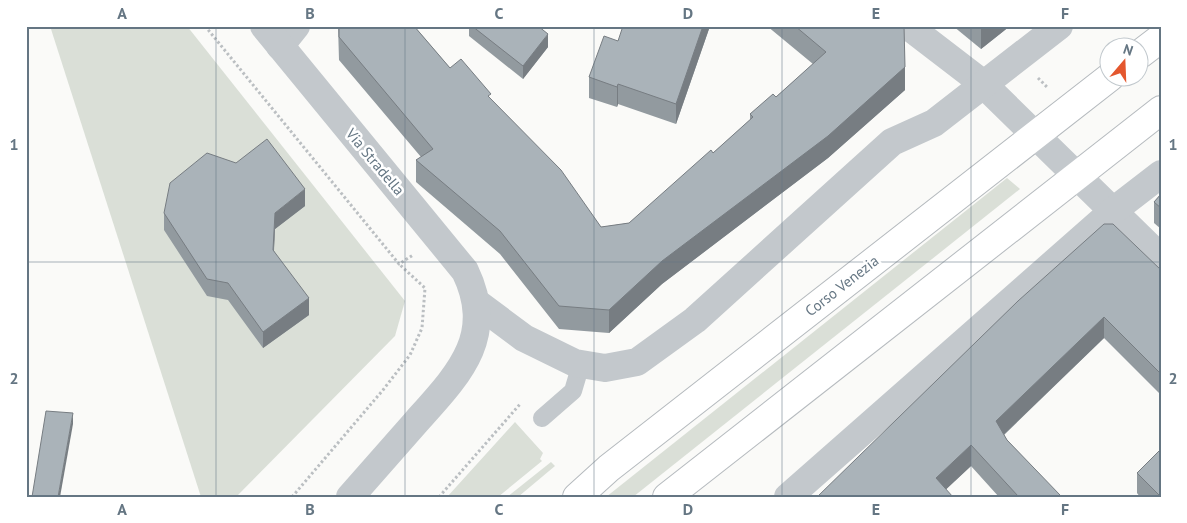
<svg xmlns="http://www.w3.org/2000/svg" width="1187" height="523" font-family="'PT Sans',sans-serif">
<style>
.green{fill:#dadfd7}
.lines{fill:none;stroke-linecap:round;stroke-linejoin:round}
.primary-casing{stroke:#b5babe;stroke-width:30}
.path{stroke:#bbbfc2;stroke-width:3;stroke-dasharray:2.5 2.5;stroke-linecap:butt}
.service{stroke:#c3c8cc;stroke-width:18}
.minor{stroke:#c3c8cc;stroke-width:28}
.tertiary{stroke:#c3c8cc;stroke-width:28}
.primary{stroke:#fff;stroke-width:28}
.wall{fill:#929a9f}
.shaded-wall{fill:#777d82}
.building{fill:#aab3b9;stroke:#777d82}
.grid{fill:none;stroke:#657683;stroke-width:1;stroke-opacity:0.55}
.labels{text-anchor:middle;stroke-width:5;stroke-linejoin:round;paint-order:stroke}
.street-label{font-size:15px;fill:#657683;stroke:#fff}
.neatline{fill:none;stroke:#657683;stroke-width:2}
.grid-label{font-size:16px;text-anchor:middle;font-weight:bold;fill:#657683}
</style>
<rect width="100%" height="100%" fill="#fafaf8"/>
<g class="green">
<path d="M50,26H187L405,301L395,336L236,497H201Z"/>
<path d="M1007,178L1020,189L633,497H606Z"/>
<path d="M515,422L543,453L540,459L542,461L498,497H447Z"/>
<path d="M551,462L555,466L518,497H507Z"/>
</g>
<g class="lines">
<defs>
<g id="primary">
<path d="M1140,54L1161,38"/>
<path d="M577,497L609,468L1110,77"/>
<path d="M667,497L1161,110"/>
</g>
</defs>
<use href="#primary" class="primary-casing"/>
<g class="path">
<path d="M205,26L399,264L413,255"/>
<path d="M1038,78L1048,88"/>
<path d="M292,497L383,390L410,355L422,328L425,288L399,264"/>
<path d="M439,497L521,403"/>
</g>
<path class="service" d="M542,418L573,391L581,364"/>
<g class="minor">
<path d="M908,26L981,82L1161,258"/>
<path d="M280,46L296,26"/>
<path d="M477,303L524,338L575,363L605,368L637,362L695,320L892,142L934,123L1059,26"/>
<path d="M788,497L1113,211L1161,174"/>
</g>
<path class="tertiary" d="M264,26L465,271C497,337 458,375 416,422C394,447 372,472 350,497"/>
<use href="#primary" class="primary"/>
</g>
<g class="wall">
<path d="M338,26H414L450,68L491,100L601,227L629,223L713,153L750,120V114L776,97L813,64L767,26H904L905,90L828,158L662,284L609,333L559,329L500,254L416,182V160L421,157L339,60Z"/>
<path d="M469,26H538L548,47L523,79L469,36Z"/>
<path d="M710,26L676,124L618,104L617,107L589,98V77L618,41Z"/>
<path d="M953,26H1010L981,49Z"/>
<path d="M1161,194V229L1154,223V202Z"/>
<path d="M305,206L275,229L274,251L309,315L263,348L228,300L207,296L164,230V213Z"/>
<path d="M1161,270V395L1104,338L1004,435L1007,440L1060,497H999L971,466L946,489L817,497Z"/>
<path d="M1137,473L1161,497H1140L1137,493Z"/>
</g>
<g class="shaded-wall">
<path d="M703,26H710L676,124V104Z"/>
<path d="M983,26H1010L981,49V28Z"/>
<path d="M548,34V47L523,79V66Z"/>
<path d="M905,67V90L828,158L662,284L609,333V310L662,261Z"/>
<path d="M618,84V104L617,107V87Z"/>
<path d="M305,189V206L275,229L273,266L275,213Z"/>
<path d="M309,298V315L263,348V332Z"/>
<path d="M1104,317V338L996,442V421Z"/>
<path d="M73,413V424L60,497H58Z"/>
<path d="M971,445V466L938,497L936,478Z"/>
</g>
<g class="building">
<path d="M339,26H414L450,68L461,59L491,94L488,96L561,170L601,227L629,223L711,150L713,153L753,117L750,114L773,94L776,97L826,52L795,26H904L905,67L828,136L662,261L609,310L559,306L500,231L416,160L433,149L339,37Z"/>
<path d="M472,26H538L548,34L523,66Z"/>
<path d="M623,26H703L676,104L618,84L617,87L589,77L604,36L618,41Z"/>
<path d="M267,139L305,189L275,213L273,250L309,298L263,332L228,283L207,279L164,213L170,183L207,153L236,163Z"/>
<path d="M1161,194V208L1154,202Z"/>
<path d="M1104,224H1113L1161,270V374L1104,317L996,421L1007,440L1060,495L1059,497H1017L1018,496L971,445L936,478L953,497H817L1018,301Z"/>
<path d="M46,411L73,413L58,497H32Z"/>
<path d="M1161,449V497L1137,473Z"/>
</g>
<path class="grid" d="M216,26V497M405,26V497M594,26V497M782,26V497M971,26V497M26,262H1161"/>
<g class="labels">
<g class="street-label">
<text transform="translate(375 162) rotate(50)" y="5">Via Stradella</text>
<text transform="translate(842 286) rotate(-38)" y="5">Corso Venezia</text>
</g>
</g>
<rect width="1187" height="523" fill="none" stroke="#ffffff" stroke-width="55"/>
<g transform="translate(1124 62) rotate(19)"><circle r="24" fill="#ffffff" stroke="#c1c8cd"/>
<path d="M0-4L9 19L0 12L-9 19Z" fill="#e4572e"/>
<text y="-8" font-size="14" font-weight="bold" text-anchor="middle" fill="#657683">N</text>
</g>
<rect x="28" y="28" width="1132" height="468" class="neatline"/>
<g class="grid-label">
<text x="122" y="19">A</text>
<text x="310" y="19">B</text>
<text x="499" y="19">C</text>
<text x="688" y="19">D</text>
<text x="876" y="19">E</text>
<text x="1065" y="19">F</text>
<text x="14" y="150">1</text>
<text x="1173" y="150">1</text>
<text x="14" y="384">2</text>
<text x="1173" y="384">2</text>
<text x="122" y="515">A</text>
<text x="310" y="515">B</text>
<text x="499" y="515">C</text>
<text x="688" y="515">D</text>
<text x="876" y="515">E</text>
<text x="1065" y="515">F</text>
</g>
</svg>
